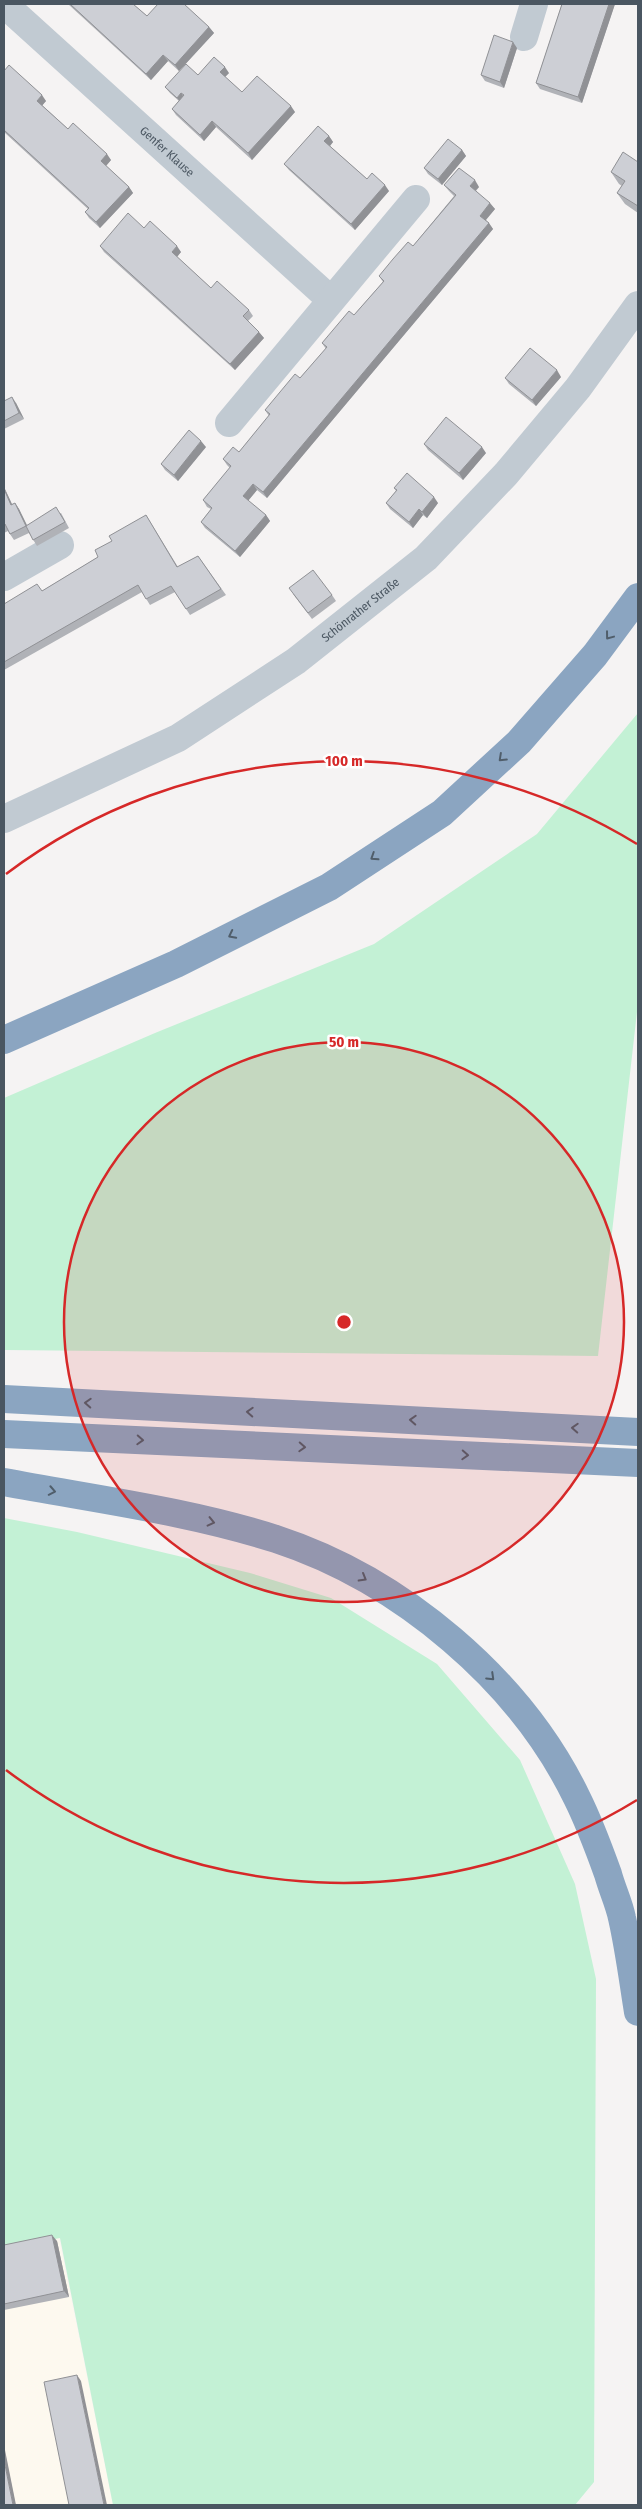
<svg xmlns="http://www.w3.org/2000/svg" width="642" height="2509" font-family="'Fira Sans Condensed',sans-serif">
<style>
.commercial{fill:#fdf9ef}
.green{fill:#c3f1d5}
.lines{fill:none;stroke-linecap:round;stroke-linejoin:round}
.minor{stroke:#c1cad2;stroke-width:28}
.highway{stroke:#8ba5c1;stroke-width:28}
.wall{fill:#b0b2b7}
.shaded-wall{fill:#909195}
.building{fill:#cdcfd5;stroke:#909195}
.oneway{stroke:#505e6b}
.ring{fill:none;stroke:#d62828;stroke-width:2.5}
.labels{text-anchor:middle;stroke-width:5;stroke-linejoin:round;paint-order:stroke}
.street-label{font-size:12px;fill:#4a5661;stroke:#fff}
.centre{fill:#d62828;stroke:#fff;stroke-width:2.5}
.ring-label{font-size:15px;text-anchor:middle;font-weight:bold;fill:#d62828;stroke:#fff;stroke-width:5;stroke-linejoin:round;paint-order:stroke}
</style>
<rect width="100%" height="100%" fill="#f5f3f3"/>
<path class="commercial" d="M59,2237L113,2505H4V2249Z"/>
<g class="green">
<path d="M638,713V1003L598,1356L4,1350V1098L155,1033L374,944L537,834Z"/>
<path d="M4,1518L77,1532L250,1573L331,1598L437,1664L520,1760L575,1884L596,1979L594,2482L575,2505H113L60,2238L4,2249Z"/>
</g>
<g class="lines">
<g class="minor">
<path id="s1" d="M4,4L331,300"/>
<path d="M524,37L534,4"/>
<path d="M229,423L416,199"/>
<path d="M4,577L60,545"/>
<path id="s2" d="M4,819L178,738L296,661L426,558L506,474L578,388L638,305"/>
</g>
<g class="highway">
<path d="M4,1040L176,964L329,887L442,813L519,742L595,655L638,597"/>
<path d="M4,1399L638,1432"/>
<path d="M4,1434L638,1463"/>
<path d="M4,1482C94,1499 189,1511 276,1539C401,1580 520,1680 577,1798C589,1822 599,1849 608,1874C612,1889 619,1903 622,1918C629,1949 633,1981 638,2012"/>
</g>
</g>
<g class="wall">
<path d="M68,4H133L147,16L209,27L214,33L179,71L168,61L151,80Z"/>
<path d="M561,4H615L582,103L540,89L536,83L562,4Z"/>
<path d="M517,48L504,88L485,81L481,75Z"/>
<path d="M4,71L46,101L42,105L68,129L111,160L106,166L129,187L133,193L100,228L89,218L85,212L88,209L4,132Z"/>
<path d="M229,73L225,77L242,92L295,112L252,160L216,127L204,141L176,115L172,109L179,101L170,93L165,87L198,75Z"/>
<path d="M329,136L333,142L330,146L367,179L389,191L355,230L289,170L284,164Z"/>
<path d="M462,150L466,156L442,185L428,174L424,168Z"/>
<path d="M638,162V213L625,204L617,193L622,186L619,184L611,172Z"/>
<path d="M444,185L479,187L476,191L495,209L486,220L493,229L267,498L257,490L248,501L266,515L270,521L240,557L205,528L201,522L211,509L207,507L203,500L230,468L227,465L223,459L239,452L269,416L265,410L300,378L326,349L322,343L354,315L383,282L379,276L413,246L454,196L449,191Z"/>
<path d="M144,228L181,252L177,257L211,288L249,310L253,316L248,321L264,338L235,370L104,252L100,246Z"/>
<path d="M561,377L536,406L509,384L505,378Z"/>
<path d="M4,401L16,403L24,419L4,429Z"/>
<path d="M424,444L486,453L463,480L428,450Z"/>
<path d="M206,447L178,481L165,470L161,464Z"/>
<path d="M4,487L12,504L15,503L19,509L27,525L61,513L69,528L37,546L29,533L14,540L8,531L4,533Z"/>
<path d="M394,488L438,503L427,518L423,515L413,528L390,509L386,503L396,491Z"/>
<path d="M146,515L178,567L198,556L226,595L190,615L175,592L150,605L142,592L4,670V604L42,591L98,557L112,541Z"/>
<path d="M293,594L332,595L336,601L312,619Z"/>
<path d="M57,2241L69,2297L4,2310V2245Z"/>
</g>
<g class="shaded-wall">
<path d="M609,4H615L582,103L578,97Z"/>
<path d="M209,27L214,33L179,71L175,65Z"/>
<path d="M513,42L517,48L504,88L500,82Z"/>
<path d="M163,55L168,61L151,80L146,74Z"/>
<path d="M225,67L229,73L224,78L220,72Z"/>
<path d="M181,93L185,99L182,104L177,98Z"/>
<path d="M42,95L46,101L41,107L37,101Z"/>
<path d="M291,106L295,112L252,160L248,153Z"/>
<path d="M212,121L216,127L204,141L200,135Z"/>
<path d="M329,136L333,142L329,147L324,141Z"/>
<path d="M462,150L466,156L442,185L438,179Z"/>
<path d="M107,154L111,160L105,167L101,161Z"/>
<path d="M475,180L479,187L474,192L470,186Z"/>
<path d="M385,185L389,191L355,230L351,224Z"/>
<path d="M129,187L133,193L100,228L96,222Z"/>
<path d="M490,203L495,209L484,222L480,216Z"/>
<path d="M489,223L493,229L267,498L263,492Z"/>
<path d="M177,246L181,252L176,258L172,252Z"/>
<path d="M259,332L264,338L235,370L230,364Z"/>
<path d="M557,370L561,377L536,406L532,400Z"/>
<path d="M12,397L16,403L24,419L19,413Z"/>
<path d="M201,441L206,447L178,481L174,475Z"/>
<path d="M482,447L486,453L463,480L459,473Z"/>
<path d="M253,484L257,490L247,502L243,496Z"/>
<path d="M4,487L15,511L11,505L4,489Z"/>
<path d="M434,497L438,503L427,518L422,512Z"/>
<path d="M15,503L19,509L30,532L26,526Z"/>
<path d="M419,509L423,515L413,528L409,522Z"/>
<path d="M266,515L270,521L240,557L235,551Z"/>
<path d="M52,2235L57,2241L69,2297L64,2291Z"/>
<path d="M77,2375L81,2381L107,2505H104Z"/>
<path d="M4,2445L16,2505H13L4,2460Z"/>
</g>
<g class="building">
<path d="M70,4H133L147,16L158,4H184L209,27L175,65L163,55L146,74Z"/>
<path d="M562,4H609L578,97L536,83Z"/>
<path d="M494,35L513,42L500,82L481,75Z"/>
<path d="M214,57L225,67L220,72L242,92L257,76L291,106L248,153L212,121L200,135L172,109L184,95L181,93L177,98L165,87L186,64L198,75Z"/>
<path d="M9,65L42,95L37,101L68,129L73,123L107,154L101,161L129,187L96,222L85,212L89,208L4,130V71Z"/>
<path d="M318,126L329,136L324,141L367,179L372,173L385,185L351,224L284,164Z"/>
<path d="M448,139L462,150L438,179L424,168Z"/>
<path d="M623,152L638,162V206L617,193L625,181L611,172Z"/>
<path d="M459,168L475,180L470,186L490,203L480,216L489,223L263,492L253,484L243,496L266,515L235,551L201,522L212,508L203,500L231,466L223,459L233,447L239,452L270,414L265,410L295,374L300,378L327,347L322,343L349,311L354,315L384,281L379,276L393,259L408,242L413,246L456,195L444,185Z"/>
<path d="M128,213L144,228L150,221L177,246L172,252L211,288L217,281L249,310L243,316L259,332L230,364L100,246Z"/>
<path d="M530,348L557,370L532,400L505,378Z"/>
<path d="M12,397L19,413L4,421V401Z"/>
<path d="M446,417L482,447L459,473L424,444Z"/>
<path d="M189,430L201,441L174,475L161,464Z"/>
<path d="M407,473L434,497L422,512L419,509L409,522L386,503L397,490L394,488Z"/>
<path d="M4,489L11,505L15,503L26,526L10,534L5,524L4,525Z"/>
<path d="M56,507L65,522L33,540L26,526Z"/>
<path d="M146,515L177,567L198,556L221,589L186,609L171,586L146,599L138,585L4,662V604L37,584L42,591L98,557L95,550L112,541L109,536Z"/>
<path d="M313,570L332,595L308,613L289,588Z"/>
<path d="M52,2235L64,2291L4,2304V2245Z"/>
<path d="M77,2375L104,2505H69L44,2382Z"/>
<path d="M4,2460L13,2505H4Z"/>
</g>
<defs><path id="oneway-chevron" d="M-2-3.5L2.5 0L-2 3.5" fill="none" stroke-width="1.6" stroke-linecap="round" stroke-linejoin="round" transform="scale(1.25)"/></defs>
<g class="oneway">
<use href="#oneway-chevron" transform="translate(609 636) rotate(127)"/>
<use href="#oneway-chevron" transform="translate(502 758) rotate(137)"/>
<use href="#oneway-chevron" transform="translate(374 857) rotate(147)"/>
<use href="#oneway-chevron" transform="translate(232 935) rotate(153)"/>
<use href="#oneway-chevron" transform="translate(88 1403) rotate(-177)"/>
<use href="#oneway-chevron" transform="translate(250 1412) rotate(-177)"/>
<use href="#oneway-chevron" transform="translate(413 1420) rotate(-177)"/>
<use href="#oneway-chevron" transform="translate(575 1428) rotate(-177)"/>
<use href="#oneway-chevron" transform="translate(140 1440) rotate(3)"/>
<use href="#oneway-chevron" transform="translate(302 1447) rotate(3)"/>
<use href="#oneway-chevron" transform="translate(465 1455) rotate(3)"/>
<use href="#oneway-chevron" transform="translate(52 1491) rotate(11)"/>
<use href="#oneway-chevron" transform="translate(211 1522) rotate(13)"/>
<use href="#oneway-chevron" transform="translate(363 1578) rotate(30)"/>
<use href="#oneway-chevron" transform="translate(491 1677) rotate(44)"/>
</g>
<circle cx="344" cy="1322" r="280" fill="#d62828" fill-opacity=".12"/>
<g class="ring">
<circle cx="344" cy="1322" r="280"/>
<path d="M637 1800A561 561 0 0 1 6 1770M6 874A561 561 0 0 1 637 844"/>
</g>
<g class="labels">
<g class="street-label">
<text dy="4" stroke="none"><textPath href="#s1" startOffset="220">Genfer Klause</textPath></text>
<text dy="4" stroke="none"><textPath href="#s2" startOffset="415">Schönrather Straße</textPath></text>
</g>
</g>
<circle cx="344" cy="1322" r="8" class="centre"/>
<g class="ring-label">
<text x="344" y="766">100 m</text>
<text x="344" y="1047">50 m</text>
</g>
<rect width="642" height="2509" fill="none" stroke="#4a5661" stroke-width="10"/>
</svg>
